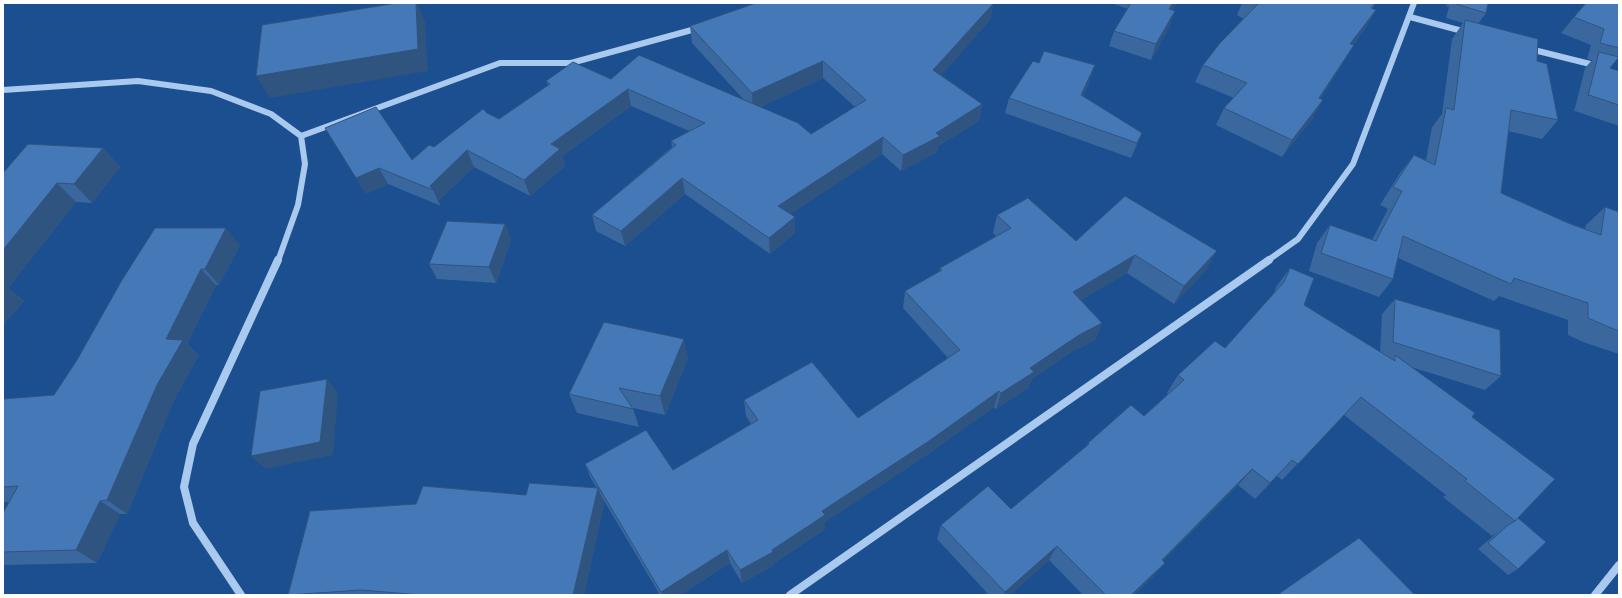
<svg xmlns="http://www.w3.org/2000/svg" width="1622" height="598" font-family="'Noto Sans',sans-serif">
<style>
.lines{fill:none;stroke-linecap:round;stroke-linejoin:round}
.minor-far1{stroke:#a9c9ee;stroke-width:6}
.minor{stroke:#a9c9ee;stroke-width:8}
.wall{fill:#3a679d;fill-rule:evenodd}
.shaded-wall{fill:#305480}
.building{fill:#4478b7;stroke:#305480}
</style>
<rect width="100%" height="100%" fill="#1b4f8f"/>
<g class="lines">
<g class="minor-far1">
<path d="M1410,17L1466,32"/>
<path d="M1530,49L1598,66"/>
<path d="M3,90L138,81L211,91L271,114L301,136L305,164L298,205L278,261"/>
<path d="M301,136L500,63H571L699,28"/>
<path d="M1267,261L1298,239L1353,164L1414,3"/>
</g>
<g class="minor">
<path d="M241,595L193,523L184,487L193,444L278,260"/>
<path d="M790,595L1269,260"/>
<path d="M1595,595L1619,565"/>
</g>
</g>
<g class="wall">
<path d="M1111,3H1177L1172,10L1170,26L1151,60L1109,46L1114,31L1128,9Z"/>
<path d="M1242,3H1376L1372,9L1366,28L1353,45H1354L1343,63L1320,99L1313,118L1282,157L1216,125L1224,108L1234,98L1195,82L1203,65L1244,19L1237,15Z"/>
<path d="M1447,3H1488L1486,13L1478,24L1537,61L1558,120L1542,139L1508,131L1501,193L1568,223L1585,229L1586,225L1605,207L1619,212V354L1583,342L1568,335V320L1499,296L1494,301L1398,258L1393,279L1379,297L1309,271L1317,243L1330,225L1372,240L1388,209L1380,205L1400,173L1414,155L1426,160L1432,127L1442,114L1452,39L1463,23L1446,18L1449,7L1446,6Z"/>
<path d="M1619,3V55L1610,68L1619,71V126L1575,111L1574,112L1585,68L1592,60L1587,59L1591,45L1561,33L1574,17Z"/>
<path d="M993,4L990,20L941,75L982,104L979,121L938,146L937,152L901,171L882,154L790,214L795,233L770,254L685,194L625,246L596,231L592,215L672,147L671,141L689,131L631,106L562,156L565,166L530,196L474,167L438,201L441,206L388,184L366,194L325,128L412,160L434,147L487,113L499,119L548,85L546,81L611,79L744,100L692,43L690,26ZM823,78L855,107L811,134L760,107Z"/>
<path d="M1090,81L1083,96L1142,133L1136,148L1131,158L1005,113L1009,98Z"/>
<path d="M103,148L120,167L92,203L76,202L8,288L24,301L3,325V173Z"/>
<path d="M997,215L1076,241L1207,269L1174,304L1127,273L1081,300L1102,323L1095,340L1071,352L1032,379L1028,388L996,409L994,407L925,456L825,522V529L774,563V565L742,583L730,563L680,595H660L600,494L604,503L584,595H288L416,504L526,495L597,488L591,479L585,464L673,470L751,424L746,416L744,400L858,418L948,358L903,308L905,291L939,272L940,268L996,236L993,233Z"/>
<path d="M505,224L511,240L496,283L437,279L429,264Z"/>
<path d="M240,245L219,285H216L187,344L199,355L174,400L127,514H120L97,563L5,565L3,564V513L9,502H3V399L54,395L77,360L122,280Z"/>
<path d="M1290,268L1304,305L1380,352L1382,314L1395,299L1501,376L1485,390L1411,367L1472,417L1518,518V569L1508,575L1478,549L1498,532L1492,536L1443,497L1446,495L1344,415L1282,480L1277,476L1255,499L1238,485L1163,561L1153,577L1134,595H1083L1049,560L1010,595H989L937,539L941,525L1011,509L1086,447L1088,443L1144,416L1168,394L1167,393L1178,375L1225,348L1274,293L1276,287Z"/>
<path d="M688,358L665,415L633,408L639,427L577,413L569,394Z"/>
<path d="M1280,593L1415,595H1277Z"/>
</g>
<g class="shaded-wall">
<path d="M416,3H417L425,22L428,71L270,98L256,76Z"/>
<path d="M1173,3H1177L1163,24L1169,9Z"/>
<path d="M993,4L990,20L931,87L933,70Z"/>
<path d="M1376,10L1366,28L1340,61L1350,44Z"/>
<path d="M1175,11L1170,26L1151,60L1156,44Z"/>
<path d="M1354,45L1343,63L1309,116L1319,98Z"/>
<path d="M823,61V78L753,110L752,93Z"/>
<path d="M1095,65L1090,81L1076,110L1081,95Z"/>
<path d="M628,89L631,106L562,156L565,166L530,196L524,180L551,144Z"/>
<path d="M1323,100L1313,118L1282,157L1292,140Z"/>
<path d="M982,104L979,121L938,146L937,152L901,171L903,155L936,133Z"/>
<path d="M1142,133L1136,148L1131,158L1137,143Z"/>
<path d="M883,137L882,154L779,222L778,206Z"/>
<path d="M103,148L120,167L92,203L74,184Z"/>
<path d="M467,150L474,167L438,201L433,190L430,186Z"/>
<path d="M379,168L388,184L366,194L356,178Z"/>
<path d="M682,178L685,194L625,246L621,231Z"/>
<path d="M57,183L76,202L8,288L24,301L3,325V250Z"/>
<path d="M795,217V233L770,254L769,238Z"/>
<path d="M505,224L511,240L496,283L489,267Z"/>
<path d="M226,228L240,245L219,285L205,269Z"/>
<path d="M1217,251L1207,269L1174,304L1184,286Z"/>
<path d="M1135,255L1127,273L1066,309L1073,292Z"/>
<path d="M201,269L216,285L187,344L199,355L174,400L127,514L107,500L166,339Z"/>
<path d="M1102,323L1095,340L1071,352L1032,379L1028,388L996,409L1001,393L1030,368L1079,335Z"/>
<path d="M684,339L688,358L665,415L660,396Z"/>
<path d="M327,379L338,393L333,455L265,469L251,456Z"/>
<path d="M999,391L994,407L925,456L825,522V529L774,563V565L742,583L740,570L772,550L822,511Z"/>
<path d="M1252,469L1238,485L1150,574L1162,560Z"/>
<path d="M598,488L604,503L584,595H573Z"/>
<path d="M100,501L120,514L97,563L76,550Z"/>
<path d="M1057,546L1049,560L1010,595H1003L1005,592Z"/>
<path d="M727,550L730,563L680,595H662L661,592Z"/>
<path d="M1165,563L1153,577L1134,595H1131Z"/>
</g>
<g class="building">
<path d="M397,3H416L418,49L256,76L262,25Z"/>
<path d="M756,3H991L993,4L933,70L982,104L936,133L940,136L903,155L883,137L778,206L795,217L769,238L682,178L621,231L592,215L676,145L671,141L705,123L628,89L551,144L560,149L524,180L467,150L430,186L433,190L379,168L356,178L325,128L376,107L412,160L429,145L434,147L483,109L487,113L499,119L550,84L546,81L573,62L611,79L639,55L798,123L811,134L866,100L823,61L752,93L690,26Z"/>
<path d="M1131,3H1173L1169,9L1175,11L1156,44L1114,31Z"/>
<path d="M1256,3H1375L1371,8L1376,10L1350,44L1354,45L1319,98L1323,100L1292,140L1224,108L1247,83L1203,65L1220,43L1258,4Z"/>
<path d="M1456,3H1488L1486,13L1456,4Z"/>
<path d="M1586,3H1619V48L1600,43L1604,29L1574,17Z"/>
<path d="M1465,20L1538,39L1537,61L1547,64L1558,120L1511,110L1501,193L1568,223L1601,235L1605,207L1619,212V331L1604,325L1588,318V303L1514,278L1511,284L1403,236L1393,279L1321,253L1330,225L1376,241L1402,191L1393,187L1414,155L1435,165L1446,108L1454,110Z"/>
<path d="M1044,51L1095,65L1081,95L1142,133L1137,143L1009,98L1033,61L1039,63Z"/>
<path d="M1599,52L1619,57L1610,68L1619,71V105L1589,95L1588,96Z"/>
<path d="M28,144L103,148L74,184L57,183L3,250V173Z"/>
<path d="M1125,196L1217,251L1184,286L1135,255L1073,292L1102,323L1079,335L1030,368L1034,372L1001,393L999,391L929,441L822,511L825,515L772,550L773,552L740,570L727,550L661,592L585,464L646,430L673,470L758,420L744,400L812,362L858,418L960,350L905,291L942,270L940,268L1011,228L997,215L1028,198L1076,241Z"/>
<path d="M447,221L505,224L489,267L429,264Z"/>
<path d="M155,228H226L205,269H201L166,339L183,340L157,385L107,500L100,501L76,550L3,552V513L18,486L3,487V399L54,395L77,360L122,280Z"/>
<path d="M1290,268L1314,278L1304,305L1395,361V355L1475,413L1472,417L1555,479L1515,521L1465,481L1467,479L1361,397L1298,464L1292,460L1270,483L1252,469L1162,560L1165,563L1131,595H1106L1057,546L1005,592L941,525L988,486L1011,509L1089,444L1088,443L1131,405L1144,416L1184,380L1178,375L1215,341L1225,348L1284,282Z"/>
<path d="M1395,299L1500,330L1501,376L1393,342Z"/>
<path d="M604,322L684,339L660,396L619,388L633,409L569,394Z"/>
<path d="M327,379L320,442L251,456L260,391Z"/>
<path d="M529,483L598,488L573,595H421L361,590L288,595L310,511L416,504L423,486L526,495Z"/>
<path d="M1518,518L1546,542L1518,569L1488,543L1507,526L1515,521Z"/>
<path d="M1359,538L1415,595H1282L1280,593Z"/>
</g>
<rect width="1622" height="598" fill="none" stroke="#ffffff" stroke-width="8"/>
</svg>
